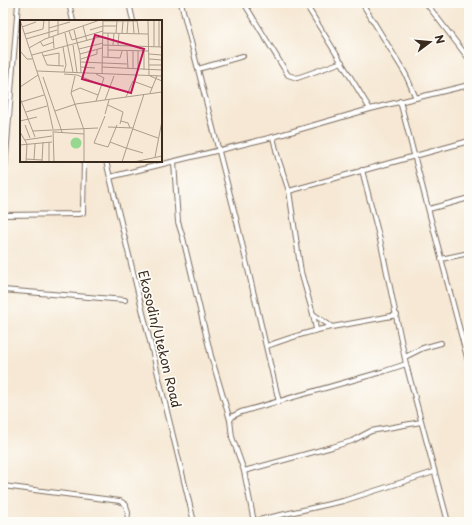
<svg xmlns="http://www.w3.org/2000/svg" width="472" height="525" font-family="'Playpen Sans',sans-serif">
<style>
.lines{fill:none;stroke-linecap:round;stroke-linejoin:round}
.street-casing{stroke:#7c6c5e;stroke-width:6}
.street{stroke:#fff;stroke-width:4}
.labels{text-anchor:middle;stroke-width:3.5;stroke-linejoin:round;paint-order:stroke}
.street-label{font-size:13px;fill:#3b2a1e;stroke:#fdfcf7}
.inset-road{fill:none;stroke:#ab9c8b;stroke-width:1}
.view{fill:#c2185b;fill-opacity:0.15;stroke:#c2185b;stroke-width:2}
.inset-edge{fill:none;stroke:#3b2a1e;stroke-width:2}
</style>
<rect width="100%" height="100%" fill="#fdfcf7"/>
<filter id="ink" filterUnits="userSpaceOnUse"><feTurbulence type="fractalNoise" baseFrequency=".025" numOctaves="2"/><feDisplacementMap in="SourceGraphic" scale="8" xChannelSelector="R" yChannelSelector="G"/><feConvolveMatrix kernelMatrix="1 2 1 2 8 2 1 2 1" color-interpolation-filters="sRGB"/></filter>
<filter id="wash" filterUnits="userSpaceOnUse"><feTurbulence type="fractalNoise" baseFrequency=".012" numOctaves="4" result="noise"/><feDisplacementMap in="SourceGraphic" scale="16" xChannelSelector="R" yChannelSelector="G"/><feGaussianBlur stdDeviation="0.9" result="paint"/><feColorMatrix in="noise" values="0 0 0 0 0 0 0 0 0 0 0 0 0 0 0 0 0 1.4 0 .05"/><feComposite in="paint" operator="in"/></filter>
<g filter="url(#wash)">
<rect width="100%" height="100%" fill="#f6e8d4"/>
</g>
<g filter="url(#ink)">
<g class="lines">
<defs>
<g id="street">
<path d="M69,3L73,21"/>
<path d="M129,3L133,21"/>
<path d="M181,3L237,222L279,402"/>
<path d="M244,3L288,75L297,78L342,62"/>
<path d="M305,3L370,109"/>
<path d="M362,3L405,73L416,98"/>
<path d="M426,3L469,59"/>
<path d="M198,69L243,56"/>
<path d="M400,101L469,365"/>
<path d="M273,137L278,158L289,191L301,272L313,314L332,327L397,315"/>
<path d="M106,161L194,522"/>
<path d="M174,162L178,222L183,238L211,356L230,420L232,437L244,471L254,522"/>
<path d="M362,170L381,244L406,364L448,522"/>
<path d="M110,177L273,137L370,109L469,85"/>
<path d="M289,191L469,141"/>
<path d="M3,194L18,3"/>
<path d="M429,209L469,198"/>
<path d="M3,215L79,214L83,213L84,161"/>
<path d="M441,259L469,253"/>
<path d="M3,290L125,300"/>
<path d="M313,314L316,329"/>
<path d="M267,346C289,338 309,331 332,327"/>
<path d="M405,357L423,348L441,343"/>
<path d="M230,420L233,416L241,412L385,371L406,364"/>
<path d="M244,471L332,447L352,441L371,431L421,422"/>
<path d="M3,486L120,501L126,505L128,513L127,522"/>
<path d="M254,521L343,501L434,472"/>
</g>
</defs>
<use href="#street" class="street-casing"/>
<use href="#street" class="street"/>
</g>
</g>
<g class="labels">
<g class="street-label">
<text transform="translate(160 339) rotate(76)" y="5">Ekosodin/Utekon Road</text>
</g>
</g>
<g transform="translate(20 20)">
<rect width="142" height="142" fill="#f6e8d4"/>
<path d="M50.5 123a5.5 5.5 0 1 1 11 0a5.5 5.5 0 1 1-11 0Z" fill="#96d890"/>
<path class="inset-road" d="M0,0L27,82L33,109L34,142M128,0L129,55M83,1H117L119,14M113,1L114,13M63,6L67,21M2,7L16,2M29,8L50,2M54,10L60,34L61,53M70,10L83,6H97M49,11L52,20L83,11M45,13L53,52M83,13L128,14M96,13L97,1M102,13L103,1M5,14L23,9L24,0M107,14L108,1M38,15V0M33,16L34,28M29,17V0M6,19L37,10M20,21L23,26L34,22M53,25L57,53M83,25L142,27M93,25L94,13M98,25L99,13M43,27L46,45L44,52M134,27V0M139,27V0M9,28L25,19L80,0M59,29L83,23M88,30L129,31M0,31L7,39H12M107,31L108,49M124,31V50M22,33L27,45L44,46M60,34L82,28M129,34L142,35M12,35L83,16M23,36L39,33V46M83,37L100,38L102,31M88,37V13M61,39L77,34V29M129,39L142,40M61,42L107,44M129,45H142M61,47L75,48M82,47L142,50M113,49V31M118,49V31M17,51L142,56M82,53L83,0M44,54L57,55L82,65M76,54L84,58L76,81M55,56L51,73L64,110V142M130,56L142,61M23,57L42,112M0,67L18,55M51,72L60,68L78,75M130,73L137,56M106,77L113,61L132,68M0,78L15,117M85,80L94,56M1,82L24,75M88,85L103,92L100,104M35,91L56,84L142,72M6,92L27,86M85,94L89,80M85,96L74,123L88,127L97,105M0,101L17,97M101,101L108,103L110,108M5,105L10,118M88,107L113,108M113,109L138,118M34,110L78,108M13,111L32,110M0,112L7,124M34,112L64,114M5,120L32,116M90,122L106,128M0,125L32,122M106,128L123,133M135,137L142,101M6,139L22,140M14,140L15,124M6,142L7,124M22,142L23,122M29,142V122M102,142L124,74M114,142L142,136"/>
<path class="view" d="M75,15L124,29L111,73L62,59Z"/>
<rect width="142" height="142" class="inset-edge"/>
</g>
<rect width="472" height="525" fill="none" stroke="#fdfcf7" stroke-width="16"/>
<g transform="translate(430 42) rotate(74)" stroke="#fdfcf7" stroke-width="3" paint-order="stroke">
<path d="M0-3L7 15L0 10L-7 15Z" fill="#3b2a1e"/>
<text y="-6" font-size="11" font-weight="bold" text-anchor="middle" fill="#3b2a1e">N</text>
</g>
</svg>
